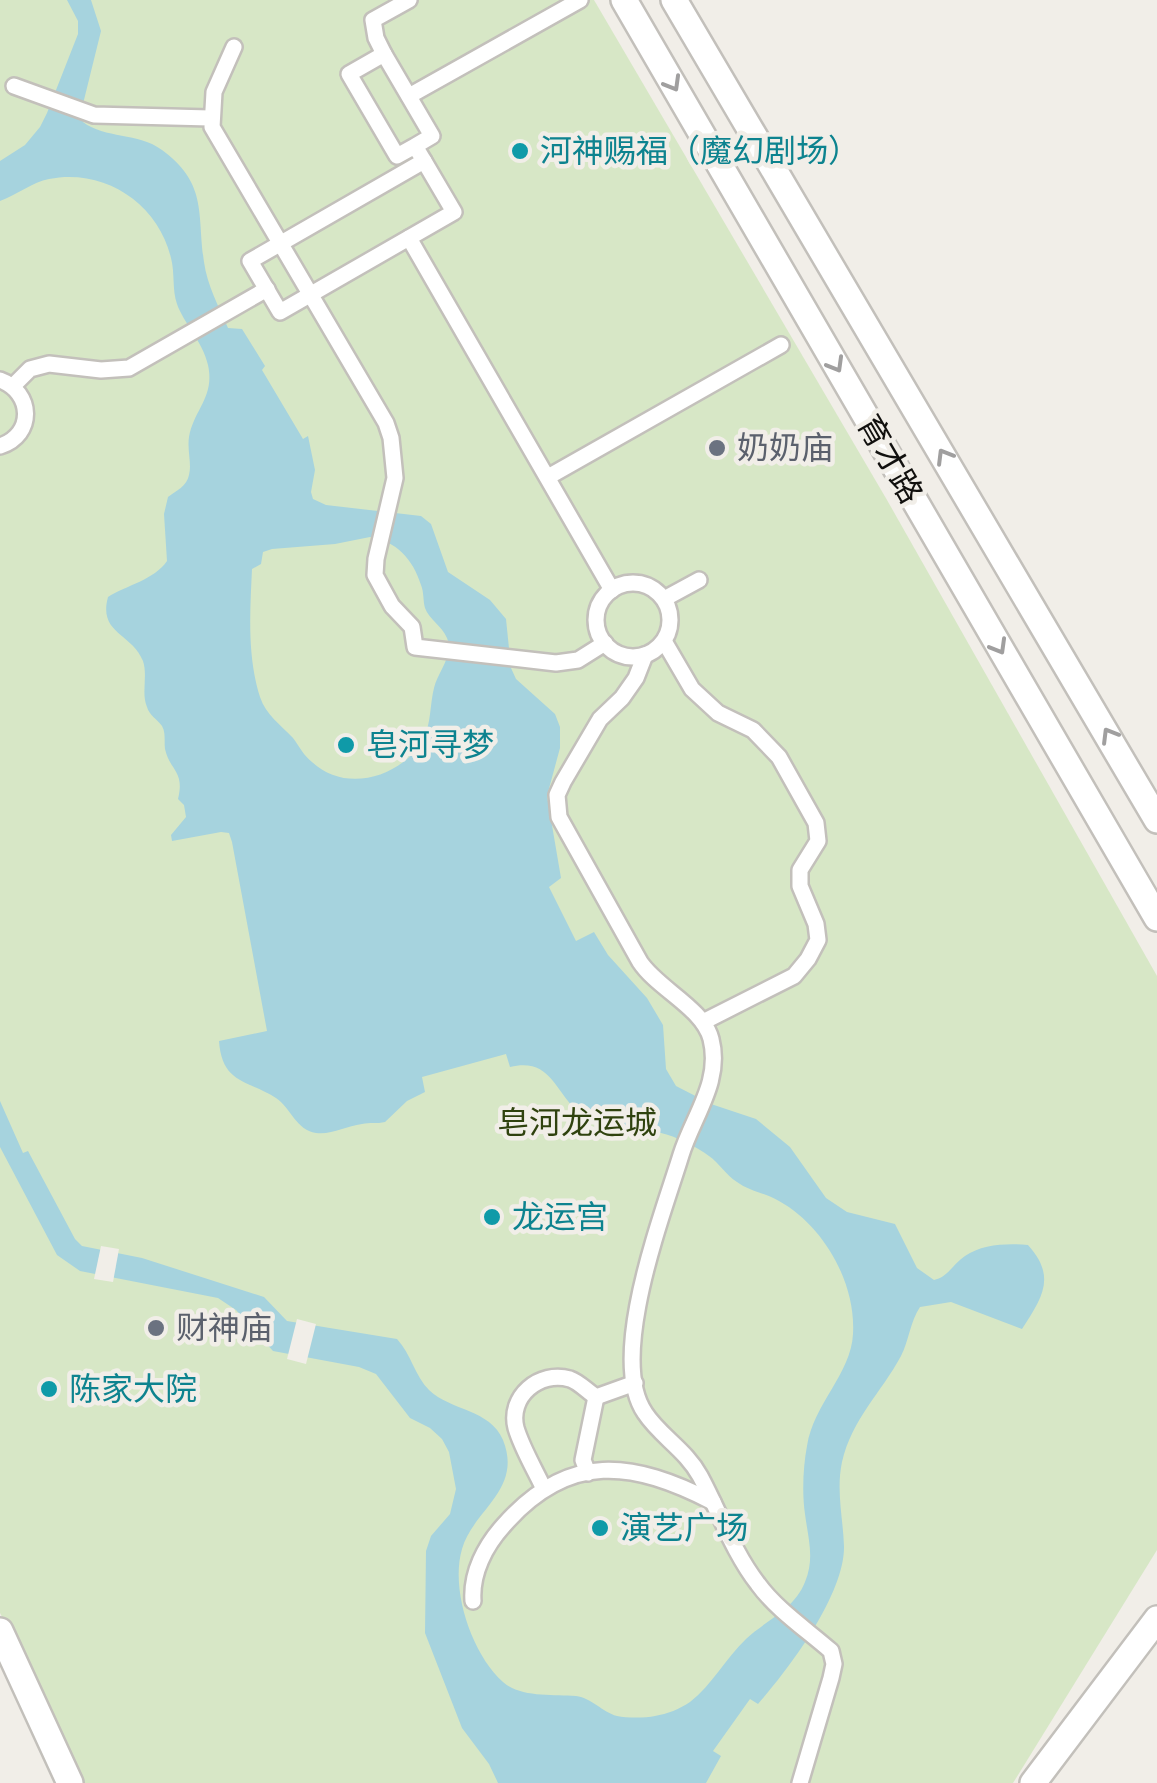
<svg xmlns="http://www.w3.org/2000/svg" width="1157" height="1783" font-family="Raleway,'Noto Sans SC',sans-serif">
<style>
.green{fill:#d7e7c6}
.water{fill:#a6d3de;fill-rule:evenodd}
.pier{fill:#f1eee8}
.lines{fill:none;stroke-linecap:round;stroke-linejoin:round}
.pedestrian-casing{stroke:#c3c0bb;stroke-width:20}
.tertiary-casing{stroke:#c3c0bb;stroke-width:30}
.pedestrian{stroke:#fff;stroke-width:15}
.tertiary{stroke:#fff;stroke-width:25}
.oneway{stroke:#a09f9f}
.culture-dot{fill:#0f9aa8;stroke:#f1eee8;stroke-width:4}
.worship-dot{fill:#6b7280;stroke:#f1eee8;stroke-width:4}
.labels{text-anchor:middle;stroke-width:9;stroke-linejoin:round;paint-order:stroke}
.culture-label{font-size:32px;fill:#0d838f;stroke:#f1eee8;text-anchor:start}
.worship-label{font-size:32px;fill:#5b616d;stroke:#f1eee8;text-anchor:start}
.street-label{font-size:32px;fill:#11100e;stroke:#f1eee8}
.park-label{font-size:32px;fill:#2f420e;stroke:#f1eee8}
</style>
<rect width="100%" height="100%" fill="#f1eee8"/>
<path class="green" d="M0,0H594L887,500L1157,976V1550L1013,1783H84L0,1613Z"/>
<path class="water" d="M67,0H91L101,31L81,112L83,122C105,139 138,132 162,150C208,184 197,214 204,262C207,285 219,307 228,328L242,329L265,366L262,370L303,439L308,436L315,470L311,492L313,499L326,505L421,516L431,524L448,572L490,600L506,619L511,668L516,679L555,714L560,727V748L547,796L561,878L549,887L576,941L594,932L608,955L647,998L663,1025L666,1069L676,1086L711,1104L756,1119L790,1147L826,1198L847,1212L895,1224L917,1268L934,1280C948,1277 953,1264 965,1256C982,1244 1008,1243 1028,1245C1057,1277 1042,1298 1022,1329L951,1302L920,1307C910,1322 909,1340 901,1356C881,1393 852,1419 842,1462C836,1490 843,1518 844,1546C845,1594 789,1669 758,1704L750,1699L713,1751L721,1756L706,1783H498L489,1764L462,1728L425,1633L426,1551L431,1536L450,1514L456,1489L449,1452L442,1439L430,1428L410,1418L376,1374L359,1367L273,1351L236,1310L218,1298L80,1271L57,1255L0,1147V1101L23,1153L28,1151L75,1239L82,1246L142,1258L264,1297L287,1321L397,1339C411,1354 415,1376 429,1390C451,1411 490,1409 503,1440C523,1490 473,1510 462,1549C450,1590 472,1654 503,1682C521,1698 553,1694 576,1696C592,1698 602,1712 617,1716C627,1718 645,1718 655,1716C667,1714 680,1709 690,1702C712,1685 726,1658 746,1639C766,1620 794,1610 805,1582C815,1558 808,1538 805,1514C802,1493 803,1467 807,1446C814,1403 851,1374 853,1334C856,1283 824,1226 779,1201C765,1193 749,1191 737,1182C726,1175 719,1163 709,1156C697,1147 675,1136 661,1133C648,1131 636,1132 623,1129C608,1125 586,1120 574,1108C554,1087 548,1058 510,1067L506,1054L422,1077L425,1092L407,1101L385,1122C377,1124 370,1122 362,1124C346,1126 332,1135 316,1133C296,1130 291,1108 276,1098C248,1080 222,1084 219,1041L267,1031L232,842L229,833L221,832L172,841L171,835L186,817L184,805L178,799C185,771 170,771 165,749C164,741 166,733 162,726C157,719 149,715 147,707C141,693 148,676 143,661C132,633 98,634 108,597C127,585 154,580 167,561L164,514L168,497C176,491 187,486 189,475C192,464 187,450 189,437C194,409 215,397 208,365C203,342 183,322 177,304C172,290 175,273 171,258C158,203 104,168 49,179C33,182 16,195 0,201V161L25,145L40,127L47,113L78,34V21ZM370,537C396,541 413,559 421,585C424,592 423,601 425,608C429,619 442,626 447,638C454,656 438,671 434,688C430,703 431,726 423,740C401,777 346,794 312,762C304,756 299,746 293,738C281,725 266,715 260,697C247,656 250,612 252,569L261,564L263,552L272,549L335,544Z"/>
<g class="pier">
<path d="M101,1246L119,1249L113,1282L94,1279Z"/>
<path d="M297,1319L316,1324L306,1364L287,1359Z"/>
</g>
<g class="lines">
<defs>
<g id="pedestrian">
<path d="M234,47L214,92L212,127L386,423L391,438L395,478L376,559L375,575L392,606L412,627L415,647L556,663L578,660L605,643"/>
<path d="M384,54L376,38L373,20L409,0"/>
<path d="M14,86L94,115L210,118"/>
<path d="M409,96L580,0"/>
<path d="M415,146L397,156L349,74L384,54L432,136L415,146L424,161"/>
<path d="M424,161L454,212L280,312L250,261Z"/>
<path d="M409,238L612,590"/>
<path d="M0,380C33,392 35,435 0,446"/>
<path d="M13,386L30,369L49,364L101,370L129,368L267,289"/>
<path d="M548,477L781,345"/>
<circle cx="633" cy="620" r="37"/>
<path d="M664,599L699,580"/>
<path d="M664,641L692,689L718,713L753,730L779,757L816,823L818,841L800,870V886L816,924L818,940L808,959L794,976L703,1022"/>
<path d="M645,655L636,678L622,698L600,719L563,782L557,795L559,817L640,962C658,989 703,1008 711,1039C722,1082 693,1116 681,1155C663,1214 607,1358 645,1413C660,1436 686,1450 700,1476C719,1511 733,1552 758,1584C776,1609 807,1630 831,1651L834,1664L831,1678L800,1783"/>
<path d="M588,1473L583,1460L596,1397"/>
<path d="M543,1487C534,1468 522,1448 516,1428C508,1397 539,1370 570,1379C579,1382 587,1391 596,1397L635,1383"/>
<path d="M473,1601C471,1573 485,1546 504,1525C569,1451 633,1461 713,1502"/>
</g>
<g id="tertiary">
<path d="M624,0L1157,918"/>
<path d="M674,0L1157,820"/>
<path d="M0,1631L70,1783"/>
<path d="M1033,1783L1157,1619"/>
</g>
</defs>
<use href="#pedestrian" class="pedestrian-casing"/>
<use href="#tertiary" class="tertiary-casing"/>
<use href="#pedestrian" class="pedestrian"/>
<use href="#tertiary" class="tertiary"/>
</g>
<defs><path id="oneway-chevron" d="M-2-3.5L2.5 0L-2 3.5" fill="none" stroke-width="1.6" stroke-linecap="round" stroke-linejoin="round" transform="scale(2.5)"/></defs>
<g class="oneway">
<use href="#oneway-chevron" transform="translate(673 84) rotate(60)"/>
<use href="#oneway-chevron" transform="translate(836 365) rotate(60)"/>
<use href="#oneway-chevron" transform="translate(944 456) rotate(-121)"/>
<use href="#oneway-chevron" transform="translate(999 647) rotate(60)"/>
<use href="#oneway-chevron" transform="translate(1109 735) rotate(-121)"/>
</g>
<g class="culture-dot">
<circle cx="520" cy="151" r="10"/>
<circle cx="346" cy="745" r="10"/>
<circle cx="492" cy="1217" r="10"/>
<circle cx="49" cy="1389" r="10"/>
<circle cx="600" cy="1528" r="10"/>
</g>
<g class="worship-dot">
<circle cx="717" cy="448" r="10"/>
<circle cx="156" cy="1328" r="10"/>
</g>
<g class="labels">
<g class="culture-label">
<text x="540" y="162">河神赐福（魔幻剧场）</text>
<text x="366" y="756">皂河寻梦</text>
<text x="512" y="1228">龙运宫</text>
<text x="69" y="1400">陈家大院</text>
<text x="620" y="1539">演艺广场</text>
</g>
<g class="worship-label">
<text x="737" y="459">奶奶庙</text>
<text x="176" y="1339">财神庙</text>
</g>
<g class="street-label">
<text transform="translate(890 459) rotate(60)" y="11">育才路</text>
</g>
<g class="park-label">
<text x="577" y="1134">皂河龙运城</text>
</g>
</g>
</svg>
